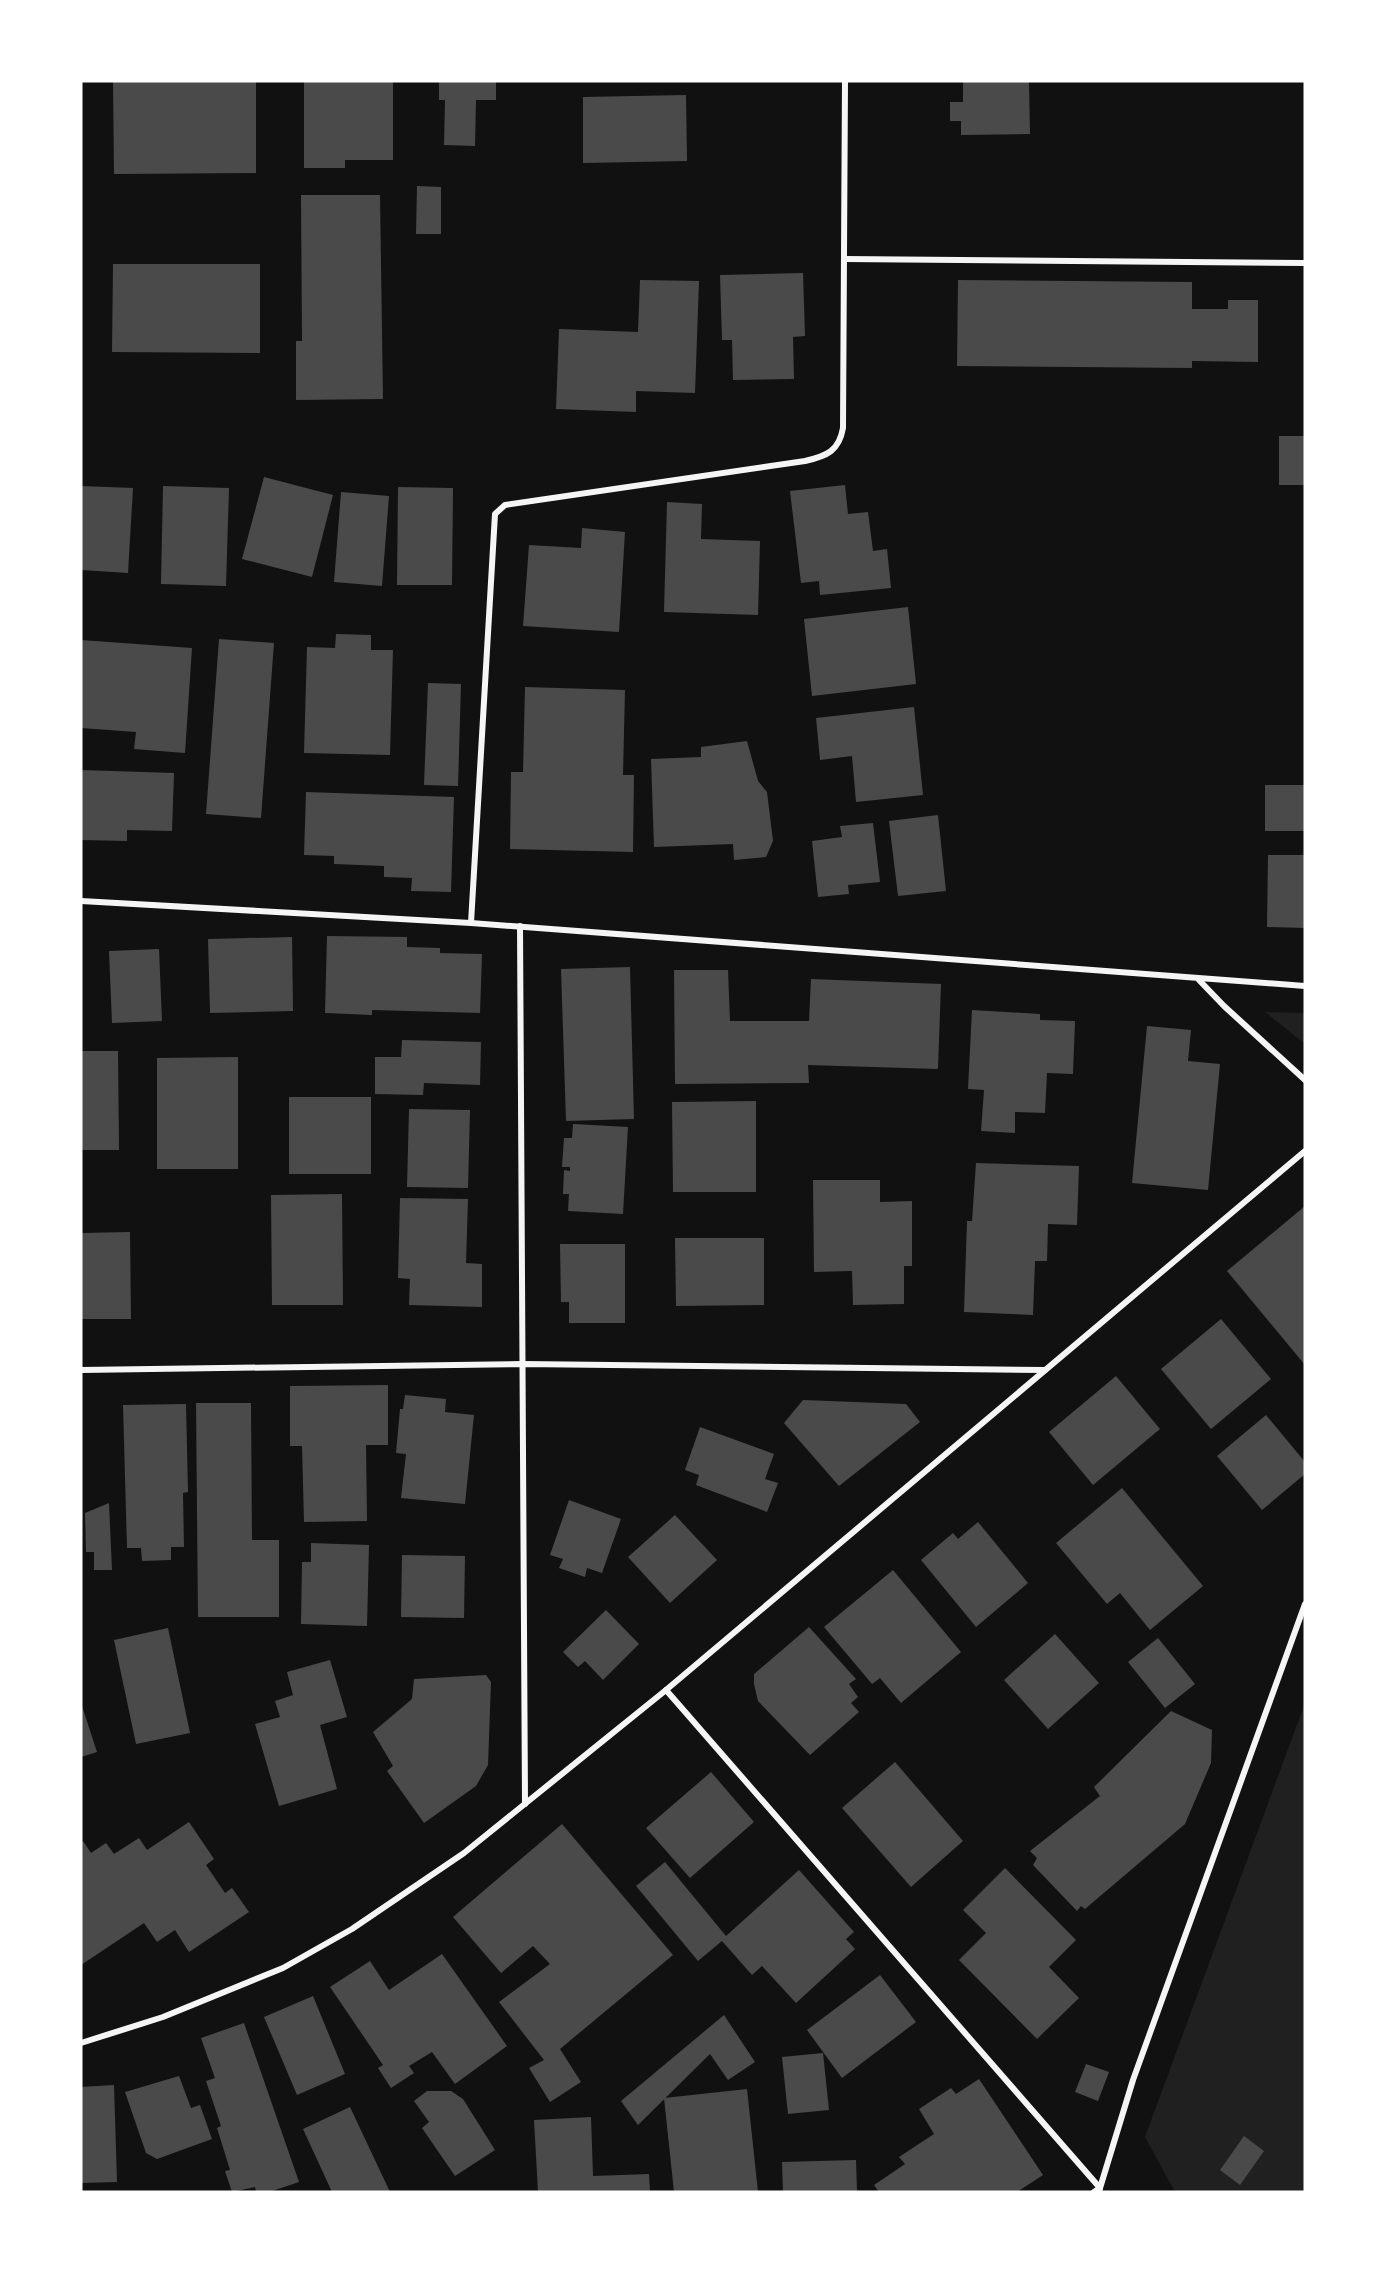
<svg xmlns="http://www.w3.org/2000/svg" width="1386" height="2273" font-family="Manrope,sans-serif">
<style>
.green{fill:#202020}
.building{fill:#4a4a4a}
.lines{fill:none;stroke-linecap:round;stroke-linejoin:round}
.minor{stroke:#f5f5f5;stroke-width:6}
</style>
<rect width="100%" height="100%" fill="#111"/>
<g class="green">
<path d="M1265,1012L1305,1013V1044Z"/>
<path d="M1305,1703V2192H1175L1145,2137Z"/>
</g>
<g class="building">
<path d="M113,81H256V173L114,174Z"/>
<path d="M304,81H393V160H345V168H304Z"/>
<path d="M439,81H496V100H476L475,146L444,145L445,100H439Z"/>
<path d="M963,81H1029L1030,134L961,135V121H950V102H963Z"/>
<path d="M686,95L687,161L583,163V97Z"/>
<path d="M417,186L441,187V234H416Z"/>
<path d="M301,195H380L383,399L296,400V341H302Z"/>
<path d="M113,264H260V353L112,352Z"/>
<path d="M803,273L805,336L793,337L794,379L733,380L732,340H722L720,275Z"/>
<path d="M640,280L699,281L695,393L636,391V412L556,409L559,329L638,332Z"/>
<path d="M958,280L1192,282V309H1228V300H1258V362L1192,361V368L957,366Z"/>
<rect x="1279" y="436" width="26" height="49"/>
<path d="M264,477L333,495L312,577L242,559Z"/>
<path d="M845,485L848,514L868,512L873,551L887,549L891,588L820,595L819,581L801,583L790,491Z"/>
<path d="M81,486L133,488L128,573L81,570Z"/>
<path d="M163,486L229,488L226,586L161,584Z"/>
<path d="M398,487L453,488L452,585H397Z"/>
<path d="M341,492L389,496L382,586L334,582Z"/>
<path d="M667,502L702,504L701,539L760,541L758,615L664,612Z"/>
<path d="M582,528L625,532L619,632L523,626L529,545L581,548Z"/>
<path d="M908,607L916,684L812,696L804,619Z"/>
<path d="M336,634L371,635V650H393L390,755L304,753L307,647L335,648Z"/>
<path d="M219,639L274,643L261,818L206,814Z"/>
<path d="M81,640L192,648L185,753L134,749L136,732L81,728Z"/>
<path d="M428,683L461,684L458,786L424,785Z"/>
<path d="M525,687L625,690L623,775H634L633,852L510,849L511,772H523Z"/>
<path d="M914,707L923,795L856,802L852,756L820,760L816,718Z"/>
<path d="M747,741L758,781L767,792L773,841L766,857L734,860L733,844L654,847L651,759L701,757V747Z"/>
<path d="M81,770L174,773L172,831L127,830V841L81,840Z"/>
<rect x="1265" y="785" width="40" height="46"/>
<path d="M306,792L454,797L451,892L411,891L412,878L384,877V866L334,864V856L304,855Z"/>
<path d="M938,815L946,891L898,896L889,821Z"/>
<path d="M873,823L880,882L848,885L849,894L818,897L812,841L842,837L840,826Z"/>
<path d="M1268,855H1305V928L1267,927Z"/>
<path d="M327,936L407,937V947L440,948V953L482,954L480,1013L372,1010V1015L325,1013Z"/>
<path d="M292,937L293,1011L210,1013L208,939Z"/>
<path d="M159,949L162,1021L112,1023L109,951Z"/>
<path d="M630,967L634,1119L566,1121L561,969Z"/>
<path d="M674,970H728L730,1021H809L811,979L941,984L938,1069L808,1065L809,1083L675,1084Z"/>
<path d="M972,1010L1040,1014V1020L1075,1021L1073,1074L1047,1073L1045,1113L1015,1112V1133L981,1131L984,1090L968,1089Z"/>
<path d="M1147,1026L1191,1030L1188,1061L1220,1064L1208,1190L1132,1183Z"/>
<path d="M402,1040L481,1042L480,1085L424,1083L423,1095L375,1094V1057H401Z"/>
<path d="M81,1051H118L119,1150H81Z"/>
<path d="M238,1057V1169H157V1058Z"/>
<rect x="289" y="1097" width="82" height="77"/>
<path d="M756,1101V1192H673L672,1102Z"/>
<path d="M409,1109L470,1110L468,1188L407,1187Z"/>
<path d="M573,1124L628,1127L623,1214L568,1211L569,1194H563L564,1170L570,1171V1167H562L564,1138H572Z"/>
<path d="M976,1163L1079,1166L1077,1225L1048,1224L1047,1261H1035L1033,1315L964,1312L967,1221H972Z"/>
<path d="M813,1180H880V1202L912,1201V1266H904V1304L853,1305L852,1271L814,1272Z"/>
<path d="M342,1194L343,1305H272L271,1195Z"/>
<path d="M400,1198L468,1199L466,1263L482,1264V1307L409,1305L410,1279L398,1278Z"/>
<path d="M1305,1206V1365L1227,1271Z"/>
<path d="M130,1232L131,1319H81V1233Z"/>
<path d="M675,1238H764V1305L676,1306Z"/>
<path d="M560,1244H625V1323H569V1302H561Z"/>
<path d="M1221,1319L1271,1379L1211,1429L1161,1369Z"/>
<path d="M1116,1376L1160,1429L1093,1485L1049,1432Z"/>
<path d="M388,1385V1445H366L367,1521L304,1522L302,1446H290V1386Z"/>
<path d="M405,1395L446,1399L445,1412L474,1415L465,1504L401,1498L406,1454L396,1453L400,1409H403Z"/>
<path d="M803,1400L906,1404L920,1422L839,1486L784,1423Z"/>
<path d="M196,1403H251L252,1540H279V1617H198Z"/>
<path d="M186,1404L188,1492L183,1493L184,1547H171V1560L142,1561L141,1548H127L123,1405Z"/>
<path d="M1266,1415L1305,1462V1474L1262,1510L1217,1456Z"/>
<path d="M700,1427L774,1454L765,1479L778,1483L767,1512L696,1485L699,1475L685,1470Z"/>
<path d="M1122,1488L1203,1586L1150,1630L1120,1593L1107,1604L1056,1543Z"/>
<path d="M569,1500L621,1519L602,1573L587,1568L585,1577L559,1568L563,1559L550,1555Z"/>
<path d="M109,1503L112,1570H94V1552H86L85,1513Z"/>
<path d="M675,1515L717,1560L670,1603L628,1557Z"/>
<path d="M978,1522L1028,1583L976,1627L921,1560L953,1533L958,1539Z"/>
<path d="M311,1543L369,1545L367,1626L301,1624L302,1562H311Z"/>
<path d="M402,1555L465,1556L464,1618L401,1617Z"/>
<path d="M893,1570L961,1652L901,1703L880,1678L872,1684L824,1627Z"/>
<path d="M606,1610L639,1644L603,1680L585,1661L578,1667L563,1652Z"/>
<path d="M809,1627L856,1679L849,1684L858,1697L851,1703L859,1712L810,1755L758,1701L754,1684V1674Z"/>
<path d="M168,1628L190,1733L136,1744L114,1640Z"/>
<path d="M1055,1634L1099,1683L1048,1729L1004,1680Z"/>
<path d="M1158,1638L1195,1684L1165,1708L1128,1662Z"/>
<path d="M330,1660L347,1717L320,1725L337,1789L279,1806L255,1724L280,1717L275,1701L293,1695L287,1672Z"/>
<path d="M486,1675L491,1682L488,1765L476,1786L424,1823L387,1771L393,1766L373,1732L412,1699L414,1679Z"/>
<path d="M81,1703L97,1752L81,1757Z"/>
<path d="M1171,1711L1212,1730L1211,1763L1185,1824L1085,1909L1081,1906L1077,1911L1033,1865L1037,1858L1030,1851L1100,1796L1094,1787Z"/>
<path d="M895,1762L963,1841L911,1887L842,1808Z"/>
<path d="M711,1772L754,1822L690,1878L646,1828Z"/>
<path d="M189,1822L214,1859L206,1865L225,1893L232,1888L249,1912L189,1952L175,1930L157,1942L144,1923L81,1965V1843L83,1841L91,1853L106,1843L114,1854L139,1838L147,1850Z"/>
<path d="M562,1824L673,1955L560,2049L581,2082L550,2102L529,2068L544,2060L499,2002L550,1964L533,1946L501,1973L453,1917Z"/>
<path d="M665,1862L726,1936L799,1870L854,1932L846,1939L855,1949L796,2003L762,1966L752,1975L722,1941L698,1961L636,1886Z"/>
<path d="M1005,1868L1076,1940L1049,1967L1079,1998L1037,2039L959,1960L986,1933L963,1910Z"/>
<path d="M442,1954L507,2046L455,2084L432,2052L409,2066L414,2073L391,2088L378,2068L383,2065L330,1987L370,1961L389,1990Z"/>
<path d="M880,1975L916,2022L842,2078L807,2030Z"/>
<path d="M313,1996L345,2074L297,2095L264,2017Z"/>
<path d="M724,2015L755,2062L728,2080L710,2054L638,2125L621,2101Z"/>
<path d="M244,2023L299,2182L269,2192H256L255,2187L232,2192L225,2171L230,2170L217,2128L221,2126L206,2081L215,2078L201,2038Z"/>
<path d="M823,2053L829,2110L788,2114L782,2057Z"/>
<path d="M1086,2064L1109,2072L1098,2101L1075,2092Z"/>
<path d="M179,2076L191,2108L200,2105L212,2139L157,2159L146,2153L125,2092Z"/>
<path d="M979,2079L1043,2175L1017,2192H879L874,2185L905,2164L899,2157L934,2134L919,2109L951,2088L956,2094Z"/>
<path d="M114,2085L117,2182L81,2183V2087Z"/>
<path d="M747,2089L758,2192H674L664,2098Z"/>
<path d="M427,2091H451L463,2099L495,2150L455,2176L422,2128L429,2122L414,2101Z"/>
<path d="M350,2107L390,2192H332L303,2129Z"/>
<path d="M591,2117L593,2176L649,2174L650,2192H538L534,2120Z"/>
<path d="M1244,2136L1264,2151L1240,2185L1220,2170Z"/>
<path d="M856,2160L857,2192H783L782,2162Z"/>
</g>
<g class="lines">
<g class="minor">
<path d="M844,259L1305,263"/>
<path d="M81,901L471,923L1305,986"/>
<path d="M471,923L495,514L505,505L805,461C827,456 839,451 843,428L845,81"/>
<path d="M520,926L525,1804"/>
<path d="M1199,980L1224,1006L1305,1080"/>
<path d="M81,1370L523,1364L1045,1370"/>
<path d="M666,1690L1100,2188L1099,2192"/>
<path d="M81,2043L163,2017L283,1968L352,1929L464,1853L666,1690L1305,1151"/>
<path d="M1094,2192L1100,2188L1133,2080L1305,1604"/>
</g>
</g>
<rect width="1386" height="2273" fill="none" stroke="#ffffff" stroke-width="165"/>
</svg>
